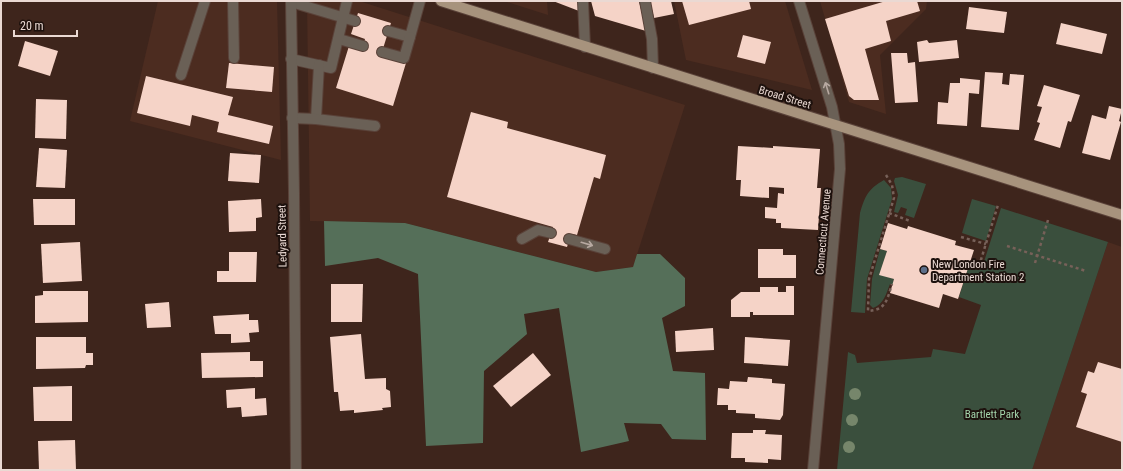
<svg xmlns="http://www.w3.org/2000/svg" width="1123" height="471" font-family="'Roboto Condensed',sans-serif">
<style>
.built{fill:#4c2c20}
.green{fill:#3a4f3d}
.forest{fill:#556f59}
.building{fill:#f5d3c7}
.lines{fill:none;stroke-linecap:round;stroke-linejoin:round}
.service-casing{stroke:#5a4239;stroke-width:12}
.minor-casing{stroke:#5a4239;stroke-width:12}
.primary-casing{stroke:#5a4239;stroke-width:12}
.path{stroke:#776159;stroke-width:2.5;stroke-dasharray:3 3;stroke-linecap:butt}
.service{stroke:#6a6056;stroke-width:10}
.minor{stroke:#6a6056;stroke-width:10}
.primary{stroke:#a7937d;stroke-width:10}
.tree{fill:#76866b}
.oneway{stroke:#b7a9a1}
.service-dot{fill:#5c6f8a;stroke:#1d110d;stroke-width:1.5}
.labels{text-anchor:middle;stroke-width:4;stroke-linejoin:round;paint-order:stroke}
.street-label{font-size:11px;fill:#ead9d3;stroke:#1d110d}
.poi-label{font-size:11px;fill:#ead9d3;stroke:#1d110d;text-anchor:start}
.park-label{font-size:11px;fill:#a4d5ac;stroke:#1d110d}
</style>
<rect width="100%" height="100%" fill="#3e251c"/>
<g class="built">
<path d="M158,1H277L281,160L130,121Z"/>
<path d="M307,1H359L685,105L633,267L596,272L405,223L310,221Z"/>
<path d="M504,1H547L548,15Z"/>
<path d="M674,1H785L812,90L686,60Z"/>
<path d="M820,1H927L926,9L880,55L886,114L849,102Z"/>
<path d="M1108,242L1122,247V470H1032Z"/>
</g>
<g class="green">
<path d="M902,177L926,184L914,218L905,215L907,209L901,207L898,213L894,212L898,195L894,181L895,178Z"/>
<path d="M884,180L891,188L892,199L867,279L865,313L851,312L860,213C865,196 868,189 884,180Z"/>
<path d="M972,199L996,206L986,241L962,233Z"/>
<path d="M1001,208L1108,242L1032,470H837L848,352L855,355L857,363L931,357L933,349L965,354L981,305L959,297L969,265L982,268Z"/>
<path d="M880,249L887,251L880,274L894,279L893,284H890C886,294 884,304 873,308L870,305L872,279Z"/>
</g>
<path class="forest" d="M324,221L405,223L596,272L633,267L637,254H660L685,278V306L662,318L673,371L705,373L706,440L672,439L661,424L624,423L629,441L581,452L559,308L524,314L527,334L484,371L483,443L426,446L418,274L378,258L325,266Z"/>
<g class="building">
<path d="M553,1H578L579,11Z"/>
<path d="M591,1H639L646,31L595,16Z"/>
<path d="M650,1H671L674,14L654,18Z"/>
<path d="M682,1H749L751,9L689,25Z"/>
<path d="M886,1H917L920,11L886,21L891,41L865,49L879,100H854L849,96L825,19Z"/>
<path d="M969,7L1007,12L1004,33L966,29Z"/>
<path d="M358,13L391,23L381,55L406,63L393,106L336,88L349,46L362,49L365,39L351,34Z"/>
<path d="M1061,23L1107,34L1102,54L1056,44Z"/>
<path d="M743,35L771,42L765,64L737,57Z"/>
<path d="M927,40L929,43L957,40L959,58L919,62L917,42Z"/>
<path d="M25,41L58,51L50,76L18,66Z"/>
<path d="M891,53H907L908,63L915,62L918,102L895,103Z"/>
<path d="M229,63L274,67L272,92L226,88Z"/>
<path d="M985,72L1003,73L1002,84L1009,85L1010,74L1024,75L1019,130L981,127Z"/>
<path d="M146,76L233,97L228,115L273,126L269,144L217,132L219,122L192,115L190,126L137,113Z"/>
<path d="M960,78L980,80L979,94L969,93L967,126L937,124L938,102L948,103L950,83H960Z"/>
<path d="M1044,85L1080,95L1071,122L1068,121L1060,148L1034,140L1040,123L1037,122L1042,107L1037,106Z"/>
<path d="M36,99L67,100L66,139L35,138Z"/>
<path d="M1109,106L1122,109L1119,121L1121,122L1110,160L1082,153L1092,115L1106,119Z"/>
<path d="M471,112L508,122L507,128L606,155L600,179L594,177L577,235L571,234L567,247L548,242L553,227L447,197Z"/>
<path d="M738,146L773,148V146L820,149L817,188H821L818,230L781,228V223H776V219L765,218V207L777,208L778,193L784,194V188L769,187V198L740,196L741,180H736Z"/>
<path d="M39,148L67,150L65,188L36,187Z"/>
<path d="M230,153L261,155L259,183L228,181Z"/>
<path d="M33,199H75V225H34Z"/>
<path d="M261,199L262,217L256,218V231L229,232L228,201Z"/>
<path d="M888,223L907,229L908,226L956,241L955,245L974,250L958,299L943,294L939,308L890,293L894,279L879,275L887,251L880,249Z"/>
<path d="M80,242L82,281L43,283L41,244Z"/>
<path d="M758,249H783V255H796V278H758Z"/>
<path d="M229,252H257L256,282H217V271H229Z"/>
<path d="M331,284H363L362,322H331Z"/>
<path d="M786,286H794V315H753V312H750V317H731V300L741,292H760V287H778V292H786Z"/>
<path d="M43,291H88V322L35,323V296L43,295Z"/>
<path d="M169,302L171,327L147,328L145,304Z"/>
<path d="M249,314V320H258L259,332L249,333L250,342L231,343V334H215L213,316Z"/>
<path d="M713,328L714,350L676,352L675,331Z"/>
<path d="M361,334L365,379L386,378V389L390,391L391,407L382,408L383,410L354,413V410L340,411L338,392H334L330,337Z"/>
<path d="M36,337H86V353H93V365H86L85,368L36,369Z"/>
<path d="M745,337L790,340L788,366L744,363Z"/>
<path d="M250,352V361H263V377L202,378L201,353Z"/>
<path d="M533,353L551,375L511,407L493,386Z"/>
<path d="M1098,362L1122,369V442L1076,427L1087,394L1081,392L1088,371L1094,373Z"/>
<path d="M748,377L772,379V383L785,384L783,415L780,420L755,418V414L736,413V410H728V405H717L718,388L729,389L730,381L747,382Z"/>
<path d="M72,386V421H34L33,387Z"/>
<path d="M255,388V399L266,398L267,415L242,417L241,407L227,408L226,390Z"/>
<path d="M753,430H766L765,434L782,435L781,460L768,459V463L745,462V458H731L732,433H753Z"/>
<path d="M75,440L76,470H39L38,441Z"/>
</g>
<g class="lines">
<defs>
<g id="service">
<path d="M233,1L234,58"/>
<path d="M583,1L585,47"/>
<path d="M645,1L652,39L653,68"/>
<path d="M291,2L355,21"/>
<path d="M388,31L410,37L420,1"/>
<path d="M339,39L363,46"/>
<path d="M382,52L404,58L410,37"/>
<path d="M291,59L331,68L347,1"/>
<path d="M319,65L316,119L375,126"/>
<path d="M181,75L205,1"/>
<path d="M292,118L316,119"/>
<path d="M522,239L538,230L551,233"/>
<path d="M569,239L605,249"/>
</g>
<g id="minor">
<path d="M291,1L294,193L296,470"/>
<path d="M799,1L832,107L839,144L840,169L813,470"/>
</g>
<path id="primary" d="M441,1L1122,215"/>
</defs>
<use href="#service" class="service-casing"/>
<use href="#minor" class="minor-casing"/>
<use href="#primary" class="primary-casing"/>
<g class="path">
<path d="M886,175L892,185L894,198L869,279L868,311C886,310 887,300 892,284"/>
<path d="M889,213L910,221"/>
<path d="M961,237L986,244"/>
<path d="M1007,246L1086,271"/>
<path d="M1035,263L1048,220"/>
<path d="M979,266L998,205"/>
</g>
<use href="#service" class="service"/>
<use href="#minor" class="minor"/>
<use href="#primary" class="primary"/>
</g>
<g class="tree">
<circle cx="855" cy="394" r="6"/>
<circle cx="852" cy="420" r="6"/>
<circle cx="849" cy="447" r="6"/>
</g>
<defs><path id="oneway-shaft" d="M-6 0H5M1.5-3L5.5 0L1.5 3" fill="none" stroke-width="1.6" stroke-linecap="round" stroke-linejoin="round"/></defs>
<g class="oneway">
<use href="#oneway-shaft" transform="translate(827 88) rotate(-107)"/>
<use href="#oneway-shaft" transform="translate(587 244) rotate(16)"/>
</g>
<circle class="service-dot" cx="924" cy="270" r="4"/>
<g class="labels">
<g class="street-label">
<text transform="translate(785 97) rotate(17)" y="4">Broad Street</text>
<text transform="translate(823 232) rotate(-85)" y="4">Connecticut Avenue</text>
<text transform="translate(282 236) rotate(-91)" y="4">Ledyard Street</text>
</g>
<g class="poi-label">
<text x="932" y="268">New London Fire<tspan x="932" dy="13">Department Station 2</tspan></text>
</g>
<g class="park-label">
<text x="992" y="418">Bartlett Park</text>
</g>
</g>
<rect width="1123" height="471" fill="none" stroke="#ead9d3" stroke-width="4"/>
<path d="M14 30v6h63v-6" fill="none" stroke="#ead9d3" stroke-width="2"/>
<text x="20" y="30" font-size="12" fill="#ead9d3" stroke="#1d110d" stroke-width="3" paint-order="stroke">20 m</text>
</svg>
